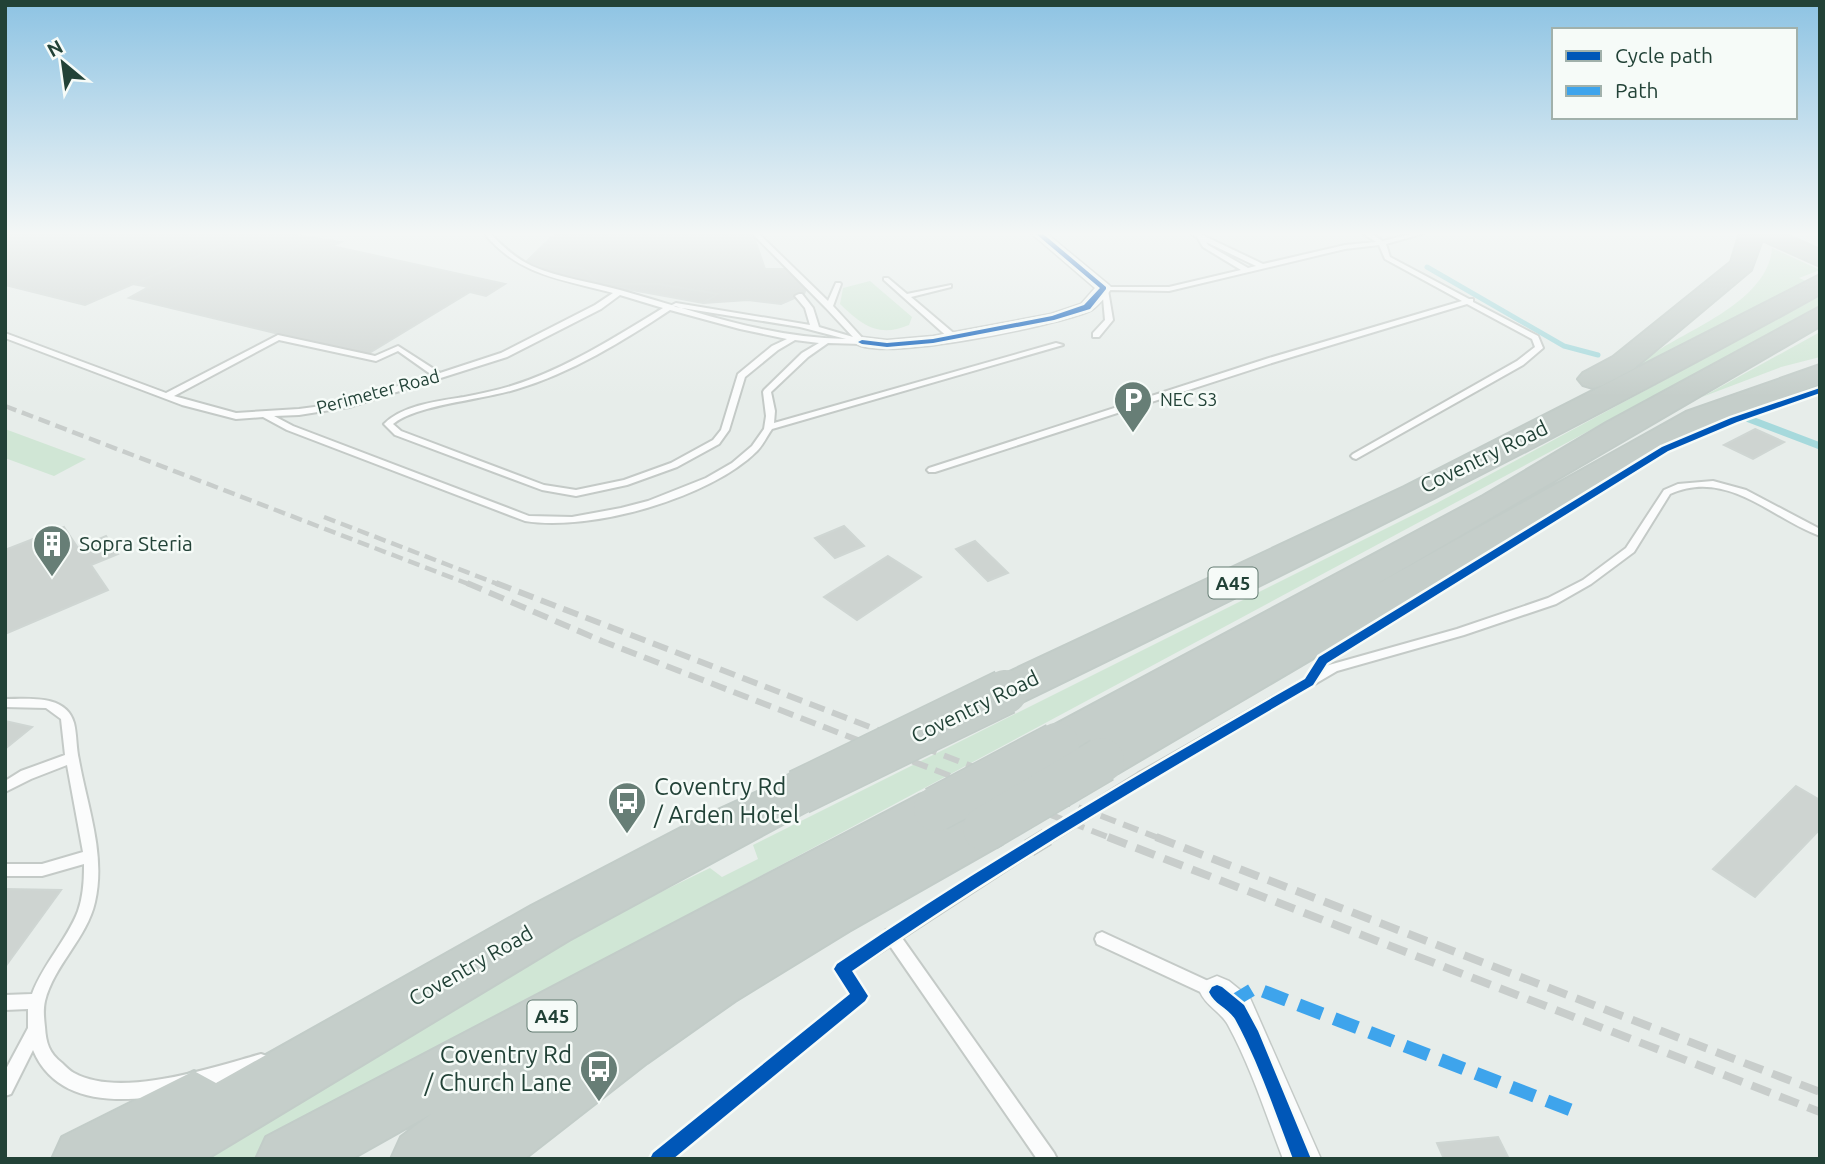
<svg xmlns="http://www.w3.org/2000/svg" width="1825" height="1164" font-family="Ubuntu,sans-serif">
<style>
.green{fill:#d0e6d5}
.lines{fill:none;stroke-linecap:round;stroke-linejoin:round}
.stream-far1{stroke:#a6d9dc;stroke-width:5}
.stream{stroke:#a6d9dc;stroke-width:7}
.building{fill:#ced4d1;stroke:#cfd6d3;stroke-width:2}
.service-casing{stroke:#c4cac7;stroke-width:4}
.minor-casing{stroke:#c4cac7;stroke-width:3}
.trunk-casing{stroke:#c2ccc8;stroke-width:4}
.service{fill:#fbfcfc;fill-rule:evenodd}
.minor{fill:#fbfcfc;fill-rule:evenodd}
.trunk{fill:#c5ceca;fill-rule:evenodd}
.rail-far2{stroke:#c8cdcb;stroke-width:4.5;stroke-dasharray:12 6;stroke-linecap:butt}
.rail-far1{stroke:#c8cdcb;stroke-width:6;stroke-dasharray:16 8;stroke-linecap:butt}
.rail{stroke:#c8cdcb;stroke-width:8;stroke-dasharray:20 10;stroke-linecap:butt}
.service-bridge-far1-casing{stroke:#c4cac7;stroke-width:16;stroke-linecap:butt}
.service-bridge-casing{stroke:#c4cac7;stroke-width:19;stroke-linecap:butt}
.trunk-bridge-casing{stroke:#c2ccc8;stroke-width:47;stroke-linecap:butt}
.service-bridge-far1{stroke:#fbfcfc;stroke-width:12}
.service-bridge{stroke:#fbfcfc;stroke-width:16}
.trunk-bridge{stroke:#c5ceca;stroke-width:44}
.quiet{stroke:#3ea4ec;stroke-width:13;stroke-dasharray:25 13;stroke-linecap:butt}
.cycleway-casing{stroke:#f6fbf8;stroke-width:5}
.cycleway{fill:#0057b8;fill-rule:evenodd}
.labels{text-anchor:middle;stroke-width:5;stroke-linejoin:round;paint-order:stroke}
.far-street-label{font-size:18px;fill:#224237;stroke:#f6fbf8}
.far-poi-label{font-size:18px;fill:#224237;stroke:#f6fbf8;text-anchor:start}
.shield{fill:#f6fbf8;stroke:#627a71;stroke-width:2}
.shield-label{font-size:19px;font-weight:bold;fill:#224237}
.street-label{font-size:21px;fill:#224237;stroke:#f6fbf8}
.poi-label{font-size:21px;fill:#224237;stroke:#f6fbf8;text-anchor:start}
.near-poi-label{font-size:24px;fill:#224237;stroke:#f6fbf8;text-anchor:start}
</style>
<rect width="100%" height="100%" fill="#e7edea"/>
<g class="green">
<path d="M1772,248L1820,270L1799,278L1806,281L1633,376L1626,373C1638,365 1650,355 1662,348C1698,326 1769,297 1772,248Z"/>
<path d="M870,281L912,317L909,325C878,338 862,325 840,304L843,288Z"/>
<path d="M1820,296V305L1788,324L742,886L500,1025L252,1159H191L618,913L710,868L722,877L758,859L753,845L1437,503Z"/>
<path d="M1820,332V357L1781,367L1702,397Z"/>
<path d="M5,429L86,459L54,476L5,458Z"/>
</g>
<g class="lines">
<path class="stream-far1" d="M1427,267L1564,346L1598,355"/>
<path class="stream" d="M1749,419L1820,446"/>
</g>
<g class="building">
<path d="M5,233H290L314,238L279,254L228,243L85,305L5,285Z"/>
<path d="M556,233H729L765,269L703,303L599,284L523,265Z"/>
<path d="M556,233H750L754,237L765,269H788L806,289L804,294L781,304L748,300L703,303L718,294L658,284H599L581,268L523,265Z"/>
<path d="M314,238L341,242L332,246L505,284L486,296L470,292L366,355L129,298L149,287L133,284L228,243L279,254Z"/>
<path d="M1755,429L1784,442L1753,459L1724,445Z"/>
<path d="M844,526L864,546L835,558L815,538Z"/>
<path d="M64,527L78,548L106,536L118,554L91,565L108,590L5,634V550Z"/>
<path d="M975,541L1008,573L988,581L956,549Z"/>
<path d="M888,556L921,577L857,620L824,597Z"/>
<path d="M5,721L32,727L5,749Z"/>
<path d="M1796,786L1820,800V829L1755,897L1713,869Z"/>
<path d="M5,889L61,890L5,967Z"/>
<path d="M1498,1137L1509,1159H1444L1437,1143Z"/>
</g>
<g class="lines">
<defs>
<g id="service">
<path d="M484,233H490C503,247 515,258 532,266C560,278 591,282 620,290C695,311 767,338 846,339L800,327L676,307L672,305L676,303L810,325L805,308L795,296L799,294H802L813,308L819,327L853,337L826,308L752,233H758L828,301L836,283H840L841,284L833,306L866,342L862,344L828,343L808,357L771,392L775,411L774,423L1056,343L1063,345L772,429C767,436 763,445 757,451C710,498 590,532 525,521L287,430L263,417L236,419L182,405L5,338V333L166,393L278,335L375,356L398,346L440,373L501,353L595,305L613,293C562,279 519,276 484,233ZM620,295L663,308C615,337 566,369 511,386C495,391 479,394 464,397C438,401 403,405 384,424L395,435L542,490L576,496L627,485L677,467L719,444L729,430L745,377L778,350L795,340L819,343L802,353L764,390L763,392L766,416L764,429L752,446L732,463L706,478L648,501L621,508L572,517L529,516L293,426L274,416L299,415L349,407L507,357L601,309ZM670,310L740,329L787,339L772,346L738,374L721,430L713,440L671,463L624,480L576,490L544,485L401,431L393,424C418,404 484,400 517,389C571,373 623,341 670,310ZM279,340L376,361L398,351L432,375L345,403L299,409L236,413L174,396Z"/>
<path d="M1190,233H1198L1263,264L1345,245L1376,242L1363,233H1370L1383,241L1415,233H1425L1386,244L1390,257L1469,299H1473V302L1538,336L1543,348L1523,365L1356,459L1353,458L1351,456L1353,454L1517,361L1535,347L1532,339L1467,304L1275,362L935,472H929L927,470L929,468L1269,358L1462,301L1385,259L1379,245L1345,249L1169,291L1108,290L1113,320L1099,337H1093V333L1105,320L1102,287H1169L1241,270L1203,247L1197,237ZM1206,242L1256,266L1248,268L1208,245Z"/>
<path d="M884,278H888L907,294L951,285V287L911,297L957,336V340H951L884,280Z"/>
<path d="M1713,481L1746,490L1820,529V536C1771,518 1727,468 1670,494L1634,552L1591,584L1556,604L1464,635L1337,671L1149,781L1144,782L1139,781L1138,777L1139,773L1329,665L1457,629L1548,598L1583,580L1626,548L1664,490L1678,484Z"/>
<path d="M5,699C29,699 66,694 74,723C77,735 76,748 79,760C87,806 106,854 95,902C87,938 54,965 45,1001C43,1010 44,1018 45,1027C46,1043 49,1053 62,1063C66,1067 70,1071 74,1073C121,1099 213,1067 261,1054L267,1056L269,1062L267,1068C252,1074 235,1077 220,1082C163,1098 63,1122 33,1050L11,1094L5,1096V1071L28,1028V1009L5,1010V995L32,994C43,964 67,940 78,911C83,897 84,881 84,867V864L42,876H5V864H42L83,852L67,765L31,779L5,792V781L21,771L65,755L61,719L46,708L5,707Z"/>
<path d="M1029,842L1034,844L1036,848L1034,852L902,938L1054,1153L1057,1159H1037L890,946L847,974L842,976L837,974L834,969L837,964L884,933L886,930L892,929Z"/>
<path d="M1102,932L1219,986L1222,991L1219,996L1214,998L1209,996L1097,944L1095,939L1097,934Z"/>
</g>
<g id="minor">
<path d="M1031,233H1046L1109,285L1112,288C1106,296 1098,307 1090,311C1060,325 874,364 854,342L862,337L887,340L933,336L1051,314L1081,304L1095,288Z"/>
<path d="M1217,976L1229,981L1250,998L1321,1159H1283C1266,1115 1251,1067 1228,1025C1221,1012 1207,1007 1200,992L1205,981Z"/>
</g>
<g id="trunk">
<path d="M1740,233H1783L1820,250V266L1762,240L1751,270L1633,369L1603,385L1593,388L1583,385L1578,379L1583,373L1613,357L1731,262Z"/>
<path d="M1820,275V294C1558,439 1289,572 1020,703L1005,708L990,703L983,692L990,681L1404,487Z"/>
<path d="M1820,307V326L1377,584L1686,412L1820,365V384L1708,426L1118,773L1102,778L1086,773L1079,760L1083,752L1057,763L1041,758L1034,745L1041,732L1483,496L1606,423Z"/>
<path d="M799,773L816,778L823,792L816,806L569,940L206,1159H52L62,1137L194,1071L216,1083L531,906L698,819Z"/>
<path d="M936,789L953,795L960,809L954,822L985,808L1002,814L1010,829L1002,844L849,931L735,1001L647,1063L524,1159H391L401,1137L431,1114L351,1159H256L266,1137L919,795Z"/>
</g>
</defs>
<use href="#service" class="service-casing"/>
<use href="#minor" class="minor-casing"/>
<use href="#trunk" class="trunk-casing"/>
<use href="#service" class="service"/>
<use href="#minor" class="minor"/>
<use href="#trunk" class="trunk"/>
<g class="rail-far2">
<path d="M5,406L471,585"/>
<path d="M324,517L500,585"/>
</g>
<g class="rail-far1">
<path d="M467,583L602,641L1113,839"/>
<path d="M496,583L1161,839"/>
</g>
<g class="rail">
<path d="M1108,837L1820,1112"/>
<path d="M1156,837L1820,1092"/>
</g>
<defs>
<path id="service-bridge-far1" d="M1044,839L1144,777"/>
<path id="service-bridge" d="M1029,848L1047,837"/>
<g id="trunk-bridge">
<path d="M799,792L1005,692"/>
<path d="M936,809L1057,745"/>
<path d="M985,829L1102,760"/>
</g>
</defs>
<use href="#service-bridge-far1" class="service-bridge-far1-casing"/>
<use href="#service-bridge" class="service-bridge-casing"/>
<use href="#trunk-bridge" class="trunk-bridge-casing"/>
<use href="#service-bridge-far1" class="service-bridge-far1"/>
<use href="#service-bridge" class="service-bridge"/>
<use href="#trunk-bridge" class="trunk-bridge"/>
<path class="quiet" d="M1230,1003L1255,988L1581,1114"/>
<defs>
<g id="cycleway">
<path d="M1035,233H1042L1106,287V289L1090,309L1054,320L933,343L887,347L862,344L858,342L862,340L887,343L933,339L1052,316L1084,305L1100,288Z"/>
<path d="M1820,388V393L1737,422L1668,451L1327,663L1313,685C1157,776 1001,867 852,971L868,996L865,1001L673,1159H650L653,1153L850,994L834,969L837,964C988,861 1146,770 1305,679L1319,657L1662,447L1731,418Z"/>
<path d="M1217,985L1222,987L1244,1005L1258,1031L1311,1159H1293C1275,1112 1259,1063 1235,1019C1228,1008 1214,1004 1209,992L1212,987Z"/>
</g>
</defs>
<use href="#cycleway" class="cycleway-casing"/>
<use href="#cycleway" class="cycleway"/>
</g>
<linearGradient id="sky" x2="0" y2="1"><stop stop-color="#8dc3e3"/><stop offset="0.59" stop-color="#f4f7f6"/><stop offset="1" stop-color="#f4f7f6" stop-opacity="0"/></linearGradient>
<rect width="1825" height="396" fill="url(#sky)"/>
<defs>
<symbol id="parking-pin" viewBox="-11 -11 22 30"><path d="M0 17L-7.5 6A9.5 9.5 0 1 1 7.5 6Z" fill="#677e76" stroke="#f6fbf8"/><path d="M-3.5-5.5H1a3.5 3.5 0 0 1 0 7H-1V5.5H-3.5ZM-1-3.4V-.6H.8a1.4 1.4 0 0 0 0-2.8Z" fill="#fff"/></symbol>
<symbol id="building-pin" viewBox="-11 -11 22 30"><path d="M0 17L-7.5 6A9.5 9.5 0 1 1 7.5 6Z" fill="#677e76" stroke="#f6fbf8"/><path d="M-4-6H4V6H1V3H-1V6H-4ZM-2.5-4.3h1.7v1.8h-1.7ZM.8-4.3h1.7v1.8H.8ZM-2.5-1h1.7V.8h-1.7ZM.8-1h1.7V.8H.8Z" fill="#fff"/></symbol>
<symbol id="bus-pin" viewBox="-11 -11 22 30"><path d="M0 17L-7.5 6A9.5 9.5 0 1 1 7.5 6Z" fill="#677e76" stroke="#f6fbf8"/><path d="M-5-6H5V4H4V6H2V4H-2V6H-4V4H-5ZM-3.5-4V0h7V-4ZM-3.5 1.2v1.5H-2V1.2ZM2 1.2v1.5H3.5V1.2Z" fill="#fff"/></symbol>
</defs>
<g fill-rule="evenodd">
<use href="#parking-pin" x="1111" y="378" width="44" height="60"/>
<use href="#building-pin" x="30" y="522" width="44" height="60"/>
<use href="#bus-pin" x="605" y="779" width="44" height="60"/>
<use href="#bus-pin" x="577" y="1047" width="44" height="60"/>
</g>
<g class="labels">
<g class="far-street-label">
<text transform="translate(378 392) rotate(-15)" y="6">Perimeter Road</text>
</g>
<g class="far-poi-label">
<text x="1160" y="406">NEC S3</text>
</g>
<g class="shield">
<rect x="1208.5" y="567.5" width="49" height="31" rx="5"/>
<rect x="527.5" y="1000.5" width="49" height="31" rx="5"/>
</g>
<g class="shield-label">
<text x="1233" y="590">A45</text>
<text x="552" y="1023">A45</text>
</g>
<g class="street-label">
<text transform="translate(1484 457) rotate(-26)" y="7">Coventry Road</text>
<text transform="translate(975 707) rotate(-26)" y="7">Coventry Road</text>
<text transform="translate(471 966) rotate(-30)" y="7">Coventry Road</text>
</g>
<g class="poi-label">
<text x="79" y="551">Sopra Steria</text>
</g>
<g class="near-poi-label">
<text x="654" y="795">Coventry Rd<tspan x="654" dy="28">/ Arden Hotel</tspan></text>
<text x="572" y="1063" text-anchor="end">Coventry Rd<tspan x="572" dy="28">/ Church Lane</tspan></text>
</g>
</g>
<rect width="1825" height="1164" fill="none" stroke="#224237" stroke-width="14"/>
<rect x="1552" y="28" width="245" height="91" fill="#f6fbf8" stroke="#a1b1ab" stroke-width="2"/>
<rect x="1566" y="51" width="35" height="10" fill="#0057b8" stroke="#a1b1ab" stroke-width="2"/>
<text x="1615" y="63" font-size="21" fill="#224237">Cycle path</text>
<rect x="1566" y="86" width="35" height="10" fill="#3ea4ec" stroke="#a1b1ab" stroke-width="2"/>
<text x="1615" y="98" font-size="21" fill="#224237">Path</text>
<g transform="translate(63 63) rotate(331)" stroke="#f6fbf8" stroke-width="5" paint-order="stroke">
<path d="M0-5L12 26L0 18L-12 26Z" fill="#224237"/>
<text y="-10" font-size="19" font-weight="bold" text-anchor="middle" fill="#224237">N</text>
</g>
</svg>
